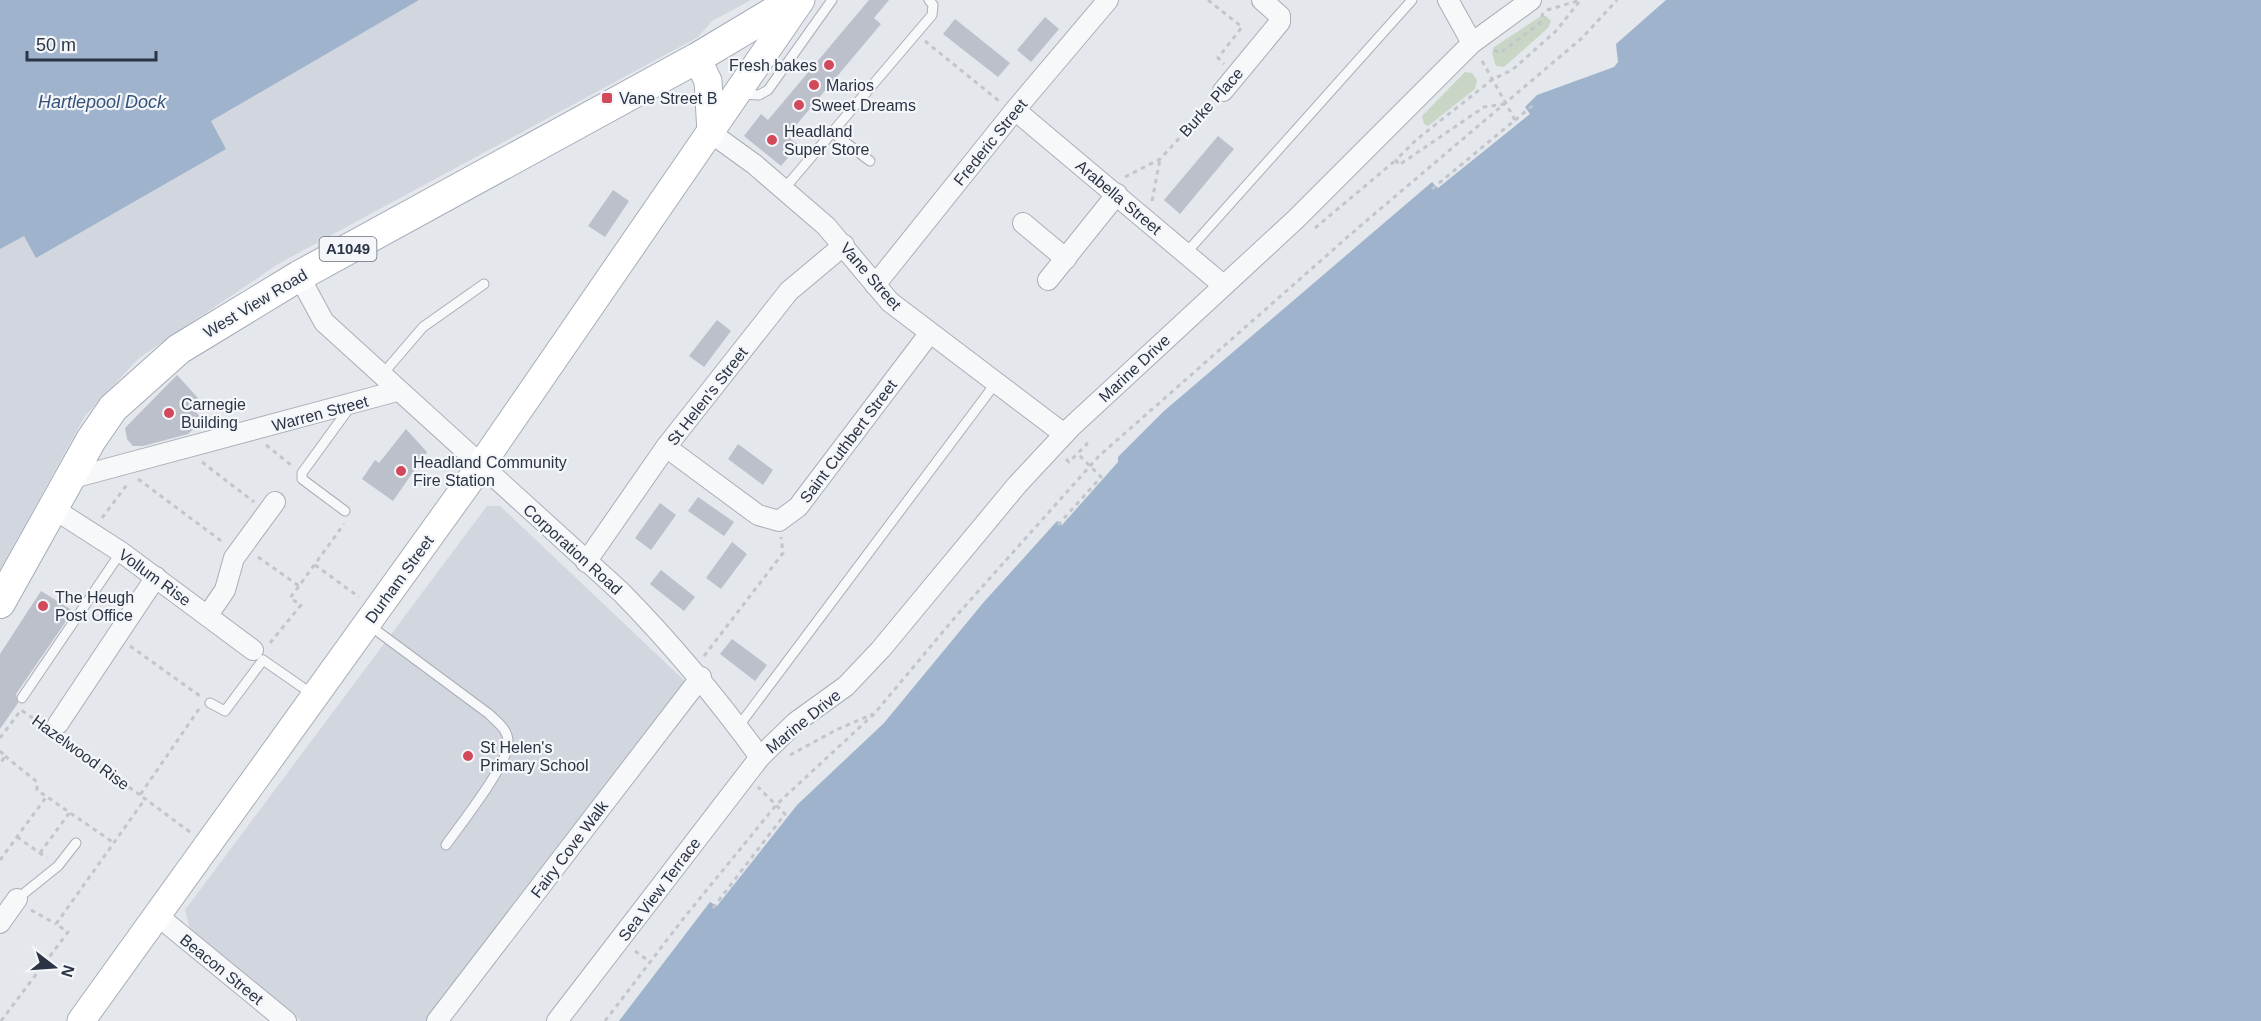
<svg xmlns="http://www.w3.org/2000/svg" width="2261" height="1021" font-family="Arial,sans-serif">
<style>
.built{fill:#d2d6de}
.green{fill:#c9d6c5}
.water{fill:#9fb4cc}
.building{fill:#bbc0ca}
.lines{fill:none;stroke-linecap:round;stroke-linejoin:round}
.lane-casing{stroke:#a9aeb7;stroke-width:11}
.street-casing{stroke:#a9aeb7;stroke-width:22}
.secondary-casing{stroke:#a9aeb7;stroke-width:29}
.primary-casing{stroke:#a3abb8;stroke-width:32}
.path{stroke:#c2c5cb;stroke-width:3;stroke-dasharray:4.5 4.5;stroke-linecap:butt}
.lane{stroke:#f7f8fa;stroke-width:9}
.street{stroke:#f7f8fa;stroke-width:20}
.secondary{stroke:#fff;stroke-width:27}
.primary{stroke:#fff;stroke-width:30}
.poi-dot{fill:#d1495b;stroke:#f4f6f9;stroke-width:2}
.labels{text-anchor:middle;stroke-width:4.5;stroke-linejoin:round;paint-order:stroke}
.shield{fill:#f4f6f9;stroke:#676e7b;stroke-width:1.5}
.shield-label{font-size:15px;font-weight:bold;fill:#2b3445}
.poi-label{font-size:16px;fill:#2b3445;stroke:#f4f6f9;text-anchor:start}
.street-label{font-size:16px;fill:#2b3445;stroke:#f4f6f9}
.water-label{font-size:18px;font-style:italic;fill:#34527a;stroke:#f4f6f9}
</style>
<rect width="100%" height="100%" fill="#e4e7ec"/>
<g class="built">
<path d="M0,0H751L712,21L698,37L278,264L139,358L85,416L0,570Z"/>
<path d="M487,506H500L689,685L430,1021H301L191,934L185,910Z"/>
</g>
<g class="green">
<path d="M1541,16H1546L1551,21L1548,28L1504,67L1496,66L1492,53L1494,47Z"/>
<path d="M1465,72L1472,73L1477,80L1475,89L1428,126L1424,124L1422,116Z"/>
</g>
<g class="water">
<path d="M0,0H419L211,121L226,149L36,258L24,236L0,249Z"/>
<path d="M1666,0H2261V1021H619L710,902L717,906L797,805L884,723L983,603L1057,521L1062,525L1118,462V457L1164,411L1432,182L1438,188L1530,114L1525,107L1537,95L1614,67L1618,62L1616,44Z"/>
</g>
<g class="building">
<path d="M869,0H889L874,18L881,24L787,136L799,145L781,166L744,136L761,114L768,120Z"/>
<path d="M1045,17L1059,29L1031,62L1017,50Z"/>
<path d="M955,19L1010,63L998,77L943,34Z"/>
<path d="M1218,136L1234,149L1180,214L1164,200Z"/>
<path d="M613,190L629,201L605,237L588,226Z"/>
<path d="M717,320L731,331L704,367L689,356Z"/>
<path d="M177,375L198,398L190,405L203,420L188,434L143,446H133L127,439L125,428Z"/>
<path d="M406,429L427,452L393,501L362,479L375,460L379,463Z"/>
<path d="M738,444L773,470L763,485L728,459Z"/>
<path d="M698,497L734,522L724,536L688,511Z"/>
<path d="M660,503L676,515L651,550L635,538Z"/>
<path d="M732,542L747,554L721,589L706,578Z"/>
<path d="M661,570L695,597L684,611L650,584Z"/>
<path d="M41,591L73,611L16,694L18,703L0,729V654Z"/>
<path d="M732,639L767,665L755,681L720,654Z"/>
</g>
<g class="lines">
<defs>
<g id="lane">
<path d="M741,94L759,95L768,90L832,0"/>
<path d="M833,133L870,161"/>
<path d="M784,189L932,15L933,5L929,0"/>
<path d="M1186,253L1412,0"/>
<path d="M381,376L423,327L484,284"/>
<path d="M345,511L302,479V473L350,407"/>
<path d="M369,625L489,714C498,723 509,730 508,744C507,766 460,825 446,845"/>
<path d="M22,698L121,552"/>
<path d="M210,703L225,711L263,660L312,694"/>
<path d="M738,727L995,384"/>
<path d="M17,899L58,866L76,843"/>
</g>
<g id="street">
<path d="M1448,0L1472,43"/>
<path d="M1223,91L1280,22V16L1262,0"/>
<path d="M1015,110L1223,285"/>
<path d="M711,133L754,164L826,226L890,302L1064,434"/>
<path d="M1023,223L1066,259"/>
<path d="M299,276L324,322L621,592C672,644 717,698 760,757"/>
<path d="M1048,280L1117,194"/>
<path d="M875,285L1015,110L1108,0"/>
<path d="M666,447L758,515L779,521L798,507L929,334"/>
<path d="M69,479L397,391"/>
<path d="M54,509L121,552L253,650"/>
<path d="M586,562L666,447L789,291L844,245"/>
<path d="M208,615L225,590L234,558L275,502"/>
<path d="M58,724L156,577"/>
<path d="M158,916L286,1021"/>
<path d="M0,923L17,899"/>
<path d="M437,1021L701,677"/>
<path d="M557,1021L760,757L796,722L846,686L881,649L1017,485L1071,427L1296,219L1472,43L1531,0"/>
</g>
<g id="secondary">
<path d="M697,58L708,81L711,133"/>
<path d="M81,1021L481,465L801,0"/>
</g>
<path id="primary" d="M0,603L91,440L113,408L179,349L299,276L697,58L794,0"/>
</defs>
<use href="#lane" class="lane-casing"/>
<use href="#street" class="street-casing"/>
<use href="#secondary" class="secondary-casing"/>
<use href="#primary" class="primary-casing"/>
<g class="path">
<path d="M1208,0L1242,27L1218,58L1224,64"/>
<path d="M1547,10L1581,0"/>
<path d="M925,41L999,101"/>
<path d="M1494,50L1500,53L1540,23L1543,13"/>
<path d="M1505,104L1484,107L1399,165L1396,160L1416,140L1493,79L1512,70L1556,31L1579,2"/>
<path d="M1515,120L1536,103"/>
<path d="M1125,177L1160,159L1212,103"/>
<path d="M1432,189L1515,120L1481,59"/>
<path d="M1152,201L1160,159"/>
<path d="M1315,228L1396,160"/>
<path d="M266,445L291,465"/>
<path d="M1066,459L1069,462L1087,444L1082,440"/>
<path d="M202,462L254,502"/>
<path d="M138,479L224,543"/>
<path d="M102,518L129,482"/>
<path d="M1058,525L1101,477L1077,453"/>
<path d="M258,557L299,586L344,524"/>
<path d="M315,565L359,597"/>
<path d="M270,643L301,605L290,598L299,586"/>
<path d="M130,646L200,696"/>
<path d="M704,656L783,553L781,537"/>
<path d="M0,738L21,710L41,724"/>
<path d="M63,740L140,795"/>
<path d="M0,751L5,756L0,764"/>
<path d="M790,755L836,730L873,714"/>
<path d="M5,756L37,782V790L114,843"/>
<path d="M190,832L140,795L199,709"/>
<path d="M17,837L47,858"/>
<path d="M40,853L70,812"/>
<path d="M0,860L47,796"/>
<path d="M713,908L785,814L758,787"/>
<path d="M31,910L56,924"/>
<path d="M635,951L650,962"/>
<path d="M1,1021L68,932L56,924L145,799"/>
<path d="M605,1021L683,919L777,804L874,714L957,615L1099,456L1359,227L1582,38L1617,0"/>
</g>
<use href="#lane" class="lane"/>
<use href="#street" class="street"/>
<use href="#secondary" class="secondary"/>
<use href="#primary" class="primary"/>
</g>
<g class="poi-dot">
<circle cx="829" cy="65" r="6"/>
<circle cx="814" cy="85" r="6"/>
<rect x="601" y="92" width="12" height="12" rx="3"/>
<circle cx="799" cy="105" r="6"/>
<circle cx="772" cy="140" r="6"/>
<circle cx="169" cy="413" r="6"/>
<circle cx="401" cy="471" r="6"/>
<circle cx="43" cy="606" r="6"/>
<circle cx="468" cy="756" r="6"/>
</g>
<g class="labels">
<rect class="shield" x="319.5" y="237" width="57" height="24" rx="4.5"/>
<g class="shield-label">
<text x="348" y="254">A1049</text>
</g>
<g class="poi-label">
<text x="817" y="71" text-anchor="end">Fresh bakes</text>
<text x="826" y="91">Marios</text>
<text x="619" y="104">Vane Street B</text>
<text x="811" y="111">Sweet Dreams</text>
<text x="784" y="137">Headland<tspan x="784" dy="18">Super Store</tspan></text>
<text x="181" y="410">Carnegie<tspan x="181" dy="18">Building</tspan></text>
<text x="413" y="468">Headland Community<tspan x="413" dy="18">Fire Station</tspan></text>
<text x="55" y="603">The Heugh<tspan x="55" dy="18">Post Office</tspan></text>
<text x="480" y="753">St Helen's<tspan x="480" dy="18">Primary School</tspan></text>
</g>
<g class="street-label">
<text transform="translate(1211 102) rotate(-48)" y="6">Burke Place</text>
<text transform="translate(990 142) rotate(-51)" y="6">Frederic Street</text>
<text transform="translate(1119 197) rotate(40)" y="6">Arabella Street</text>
<text transform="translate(871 276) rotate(49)" y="6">Vane Street</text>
<text transform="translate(255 303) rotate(-31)" y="6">West View Road</text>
<text transform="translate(1134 368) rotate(-43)" y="6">Marine Drive</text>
<text transform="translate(707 396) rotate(-52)" y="6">St Helen's Street</text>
<text transform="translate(320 413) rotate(-15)" y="6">Warren Street</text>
<text transform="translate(848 441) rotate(-53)" y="6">Saint Cuthbert Street</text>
<text transform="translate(573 549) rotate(42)" y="6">Corporation Road</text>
<text transform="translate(155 577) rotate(36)" y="6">Vollum Rise</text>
<text transform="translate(399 579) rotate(-54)" y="6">Durham Street</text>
<text transform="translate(803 721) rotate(-39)" y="6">Marine Drive</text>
<text transform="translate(81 752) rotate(36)" y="6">Hazelwood Rise</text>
<text transform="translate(569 849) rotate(-53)" y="6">Fairy Cove Walk</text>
<text transform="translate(659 889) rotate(-53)" y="6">Sea View Terrace</text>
<text transform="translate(222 969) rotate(39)" y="6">Beacon Street</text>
</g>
<g class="water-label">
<text x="102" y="108">Hartlepool Dock</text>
</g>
</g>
<g transform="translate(54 967) rotate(107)" stroke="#f4f6f9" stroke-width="4.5" paint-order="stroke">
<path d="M0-4.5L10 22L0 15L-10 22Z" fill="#2b3445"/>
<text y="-9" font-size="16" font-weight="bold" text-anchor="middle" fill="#2b3445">N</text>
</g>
<path d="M27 51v9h129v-9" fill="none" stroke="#2b3445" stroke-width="3"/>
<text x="36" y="51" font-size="18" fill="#2b3445" stroke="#f4f6f9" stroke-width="4.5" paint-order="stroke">50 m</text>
</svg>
